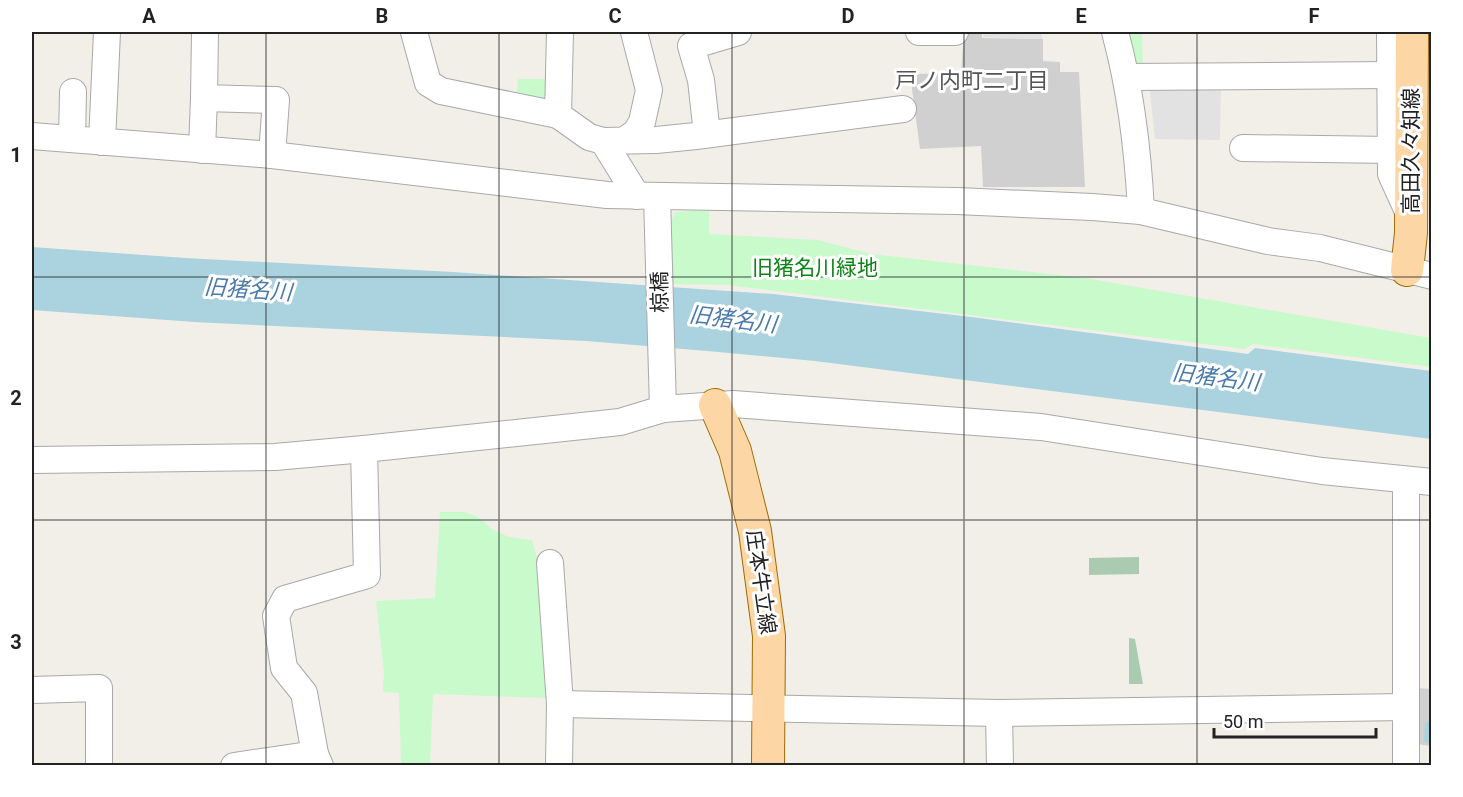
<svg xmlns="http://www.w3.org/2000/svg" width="1463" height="797" font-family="Roboto,'Noto Sans JP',sans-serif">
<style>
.religious{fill:#d0d0d0}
.cemetery{fill:#aacbaf}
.park{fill:#c8facc}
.parking{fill:#e2e2e2}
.water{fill:#aad3df}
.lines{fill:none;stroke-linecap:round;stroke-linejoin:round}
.minor-casing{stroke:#a9a9a9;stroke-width:28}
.major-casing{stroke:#a06b00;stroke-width:34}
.minor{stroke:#fff;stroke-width:26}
.major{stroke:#fcd6a4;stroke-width:32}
.grid{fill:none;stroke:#222;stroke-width:1.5;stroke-opacity:0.55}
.labels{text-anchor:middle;stroke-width:6;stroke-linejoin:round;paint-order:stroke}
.street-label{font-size:21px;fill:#222;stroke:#fff}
.park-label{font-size:21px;fill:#0c8416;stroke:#fff}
.neighbourhood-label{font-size:22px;fill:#555;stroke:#fff}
.water-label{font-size:22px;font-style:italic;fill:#4a7aab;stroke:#fff}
.neatline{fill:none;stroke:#222;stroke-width:2}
.grid-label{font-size:20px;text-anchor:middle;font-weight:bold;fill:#222}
</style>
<rect width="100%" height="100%" fill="#f2efe9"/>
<g class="religious">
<path d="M964,32H982V38L1043,39V61L1060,62V72H1079L1085,187H983L981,146L920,149L910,74L961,73Z"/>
<path d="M1415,688L1431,689V746L1416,744Z"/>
</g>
<g class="cemetery">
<path d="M1139,557V574L1089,575V558Z"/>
<path d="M1129,638L1135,639L1143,684H1129Z"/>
</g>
<g class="park">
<path d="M1125,32H1142L1143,72H1136Z"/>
<path d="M518,79H552V95L541,105L516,100Z"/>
<path d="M709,210V234L818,240L871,254L1085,278L1431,338V367L1253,344L1245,349L727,285L670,284V222L676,212Z"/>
<path d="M440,512H464L478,517L492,529L509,537L532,540L542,577L547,698L433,694L430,765H401L399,693L383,692L384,672L376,601L435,598Z"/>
</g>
<g class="parking">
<path d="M983,32H1042V39L983,37Z"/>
<path d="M1149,84L1221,85L1220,140L1155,139Z"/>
</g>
<g class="water">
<path d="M32,247L186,258L453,272L773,294L971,317L1248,354L1255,348L1431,371V439L815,361L707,351L586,341L194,322L32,310Z"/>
<path d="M1425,722L1431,723V744L1424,741Z"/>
</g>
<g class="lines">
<defs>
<g id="minor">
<path d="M205,32L204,98L276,100L272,155"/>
<path d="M414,32L428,83L441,91L558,115"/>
<path d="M560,32L558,115L589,137L603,141L637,196"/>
<path d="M919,32H955"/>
<path d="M1115,32C1131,91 1138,150 1141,211"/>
<path d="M1390,32L1391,174L1410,216"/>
<path d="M1127,77L1390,75"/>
<path d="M707,134L701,80L691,46L738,32"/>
<path d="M32,136L272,155L607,195L957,201L1092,207L1141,211L1268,241L1320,248L1432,276"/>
<path d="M72,139L73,92"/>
<path d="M625,140L636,132L642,122L649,90L634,32"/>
<path d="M603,141L656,140L696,136L903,109"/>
<path d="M102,142L107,32"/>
<path d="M1243,148L1391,150"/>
<path d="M202,150L204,98"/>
<path d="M657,196L663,409"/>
<path d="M32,460L275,457L364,449L620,422L663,409L733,404L1041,427L1322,471L1432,482"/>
<path d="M550,563L560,704L559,766"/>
<path d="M32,690L99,688V766"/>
<path d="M560,704L999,713L1405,707"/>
<path d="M999,713L1000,766"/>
<path d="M234,766L315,754"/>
<path d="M320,766L315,754L304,693L284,668L276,616L285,599L367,575L364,449"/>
<path d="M1406,766V480"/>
</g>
<g id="major">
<path d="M1407,270L1411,233L1412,32"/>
<path d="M715,405L735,451L755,531L769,636L768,766"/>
</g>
</defs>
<use href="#minor" class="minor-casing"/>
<use href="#major" class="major-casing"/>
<use href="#minor" class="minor"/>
<use href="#major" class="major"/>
</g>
<path class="grid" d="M266,32V766M499,32V766M732,32V766M964,32V766M1197,32V766M32,277H1432M32,520H1432"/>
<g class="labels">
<g class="street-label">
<text transform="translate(1411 151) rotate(-90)" y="7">高田久々知線</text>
<text transform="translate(660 292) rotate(-91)" y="7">椋橋</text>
<text transform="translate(761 582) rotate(82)" y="7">庄本牛立線</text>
</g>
<g class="park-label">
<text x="815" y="275">旧猪名川緑地</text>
</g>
<g class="neighbourhood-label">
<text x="972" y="88">戸ノ内町二丁目</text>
</g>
<g class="water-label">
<text transform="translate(248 289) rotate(4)" y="8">旧猪名川</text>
<text transform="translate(733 319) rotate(7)" y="8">旧猪名川</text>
<text transform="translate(1216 377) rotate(7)" y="8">旧猪名川</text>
</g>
</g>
<rect width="1463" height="797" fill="none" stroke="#ffffff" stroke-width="66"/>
<path d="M1214 728v9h162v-9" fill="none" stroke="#222222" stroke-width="3"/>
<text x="1223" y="728" font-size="18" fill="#222222" stroke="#ffffff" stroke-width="4.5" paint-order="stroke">50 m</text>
<rect x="33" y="33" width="1397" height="731" class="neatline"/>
<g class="grid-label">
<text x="149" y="23">A</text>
<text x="382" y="23">B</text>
<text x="615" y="23">C</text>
<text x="848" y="23">D</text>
<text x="1081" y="23">E</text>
<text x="1314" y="23">F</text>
<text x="16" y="162">1</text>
<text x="16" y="405">2</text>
<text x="16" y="649">3</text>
</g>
</svg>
